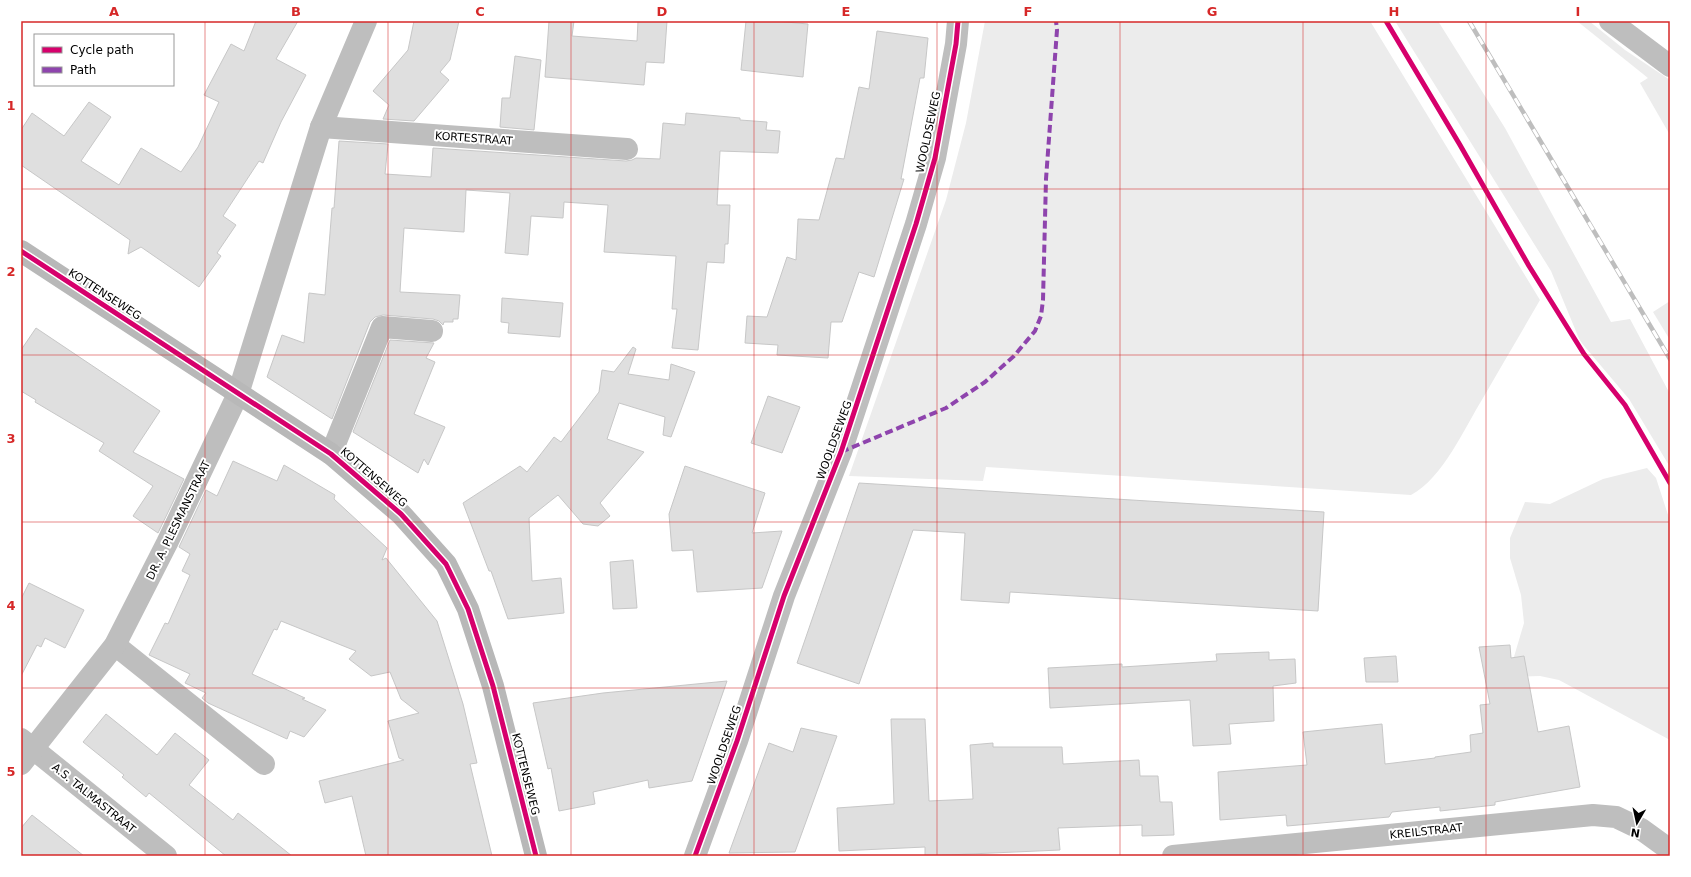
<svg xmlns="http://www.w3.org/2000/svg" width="1691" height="877" font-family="'DejaVu Sans',sans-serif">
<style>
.green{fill:#ececec}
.building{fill:#dfdfdf;stroke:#c7c7c7}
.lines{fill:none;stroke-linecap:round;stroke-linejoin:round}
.street{stroke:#bebebe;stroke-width:22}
.secondary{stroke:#b8b8b8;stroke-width:22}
.rail-casing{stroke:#bebebe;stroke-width:4.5}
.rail{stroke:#fff;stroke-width:3;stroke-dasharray:9;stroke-linecap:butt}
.quiet{stroke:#8e44ad;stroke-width:4;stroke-dasharray:8 4;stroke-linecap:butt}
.cycleway-casing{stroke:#fff;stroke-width:8}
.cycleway{stroke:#d6006c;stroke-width:5}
.grid{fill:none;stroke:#d62828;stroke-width:1;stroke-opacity:0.55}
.labels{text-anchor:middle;stroke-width:4;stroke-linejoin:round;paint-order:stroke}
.street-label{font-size:11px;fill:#000;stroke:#fff}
.neatline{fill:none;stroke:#d62828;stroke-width:1.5}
.grid-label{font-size:13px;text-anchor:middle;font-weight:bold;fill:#d62828}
</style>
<rect width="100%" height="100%" fill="#fff"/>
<g class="green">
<path d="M985,21H1370L1540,300C1521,333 1502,365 1483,398C1464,429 1443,478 1411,495L986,467L983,481L849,476L946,200L966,123Z"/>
<path d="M1395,21H1438L1505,128L1611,322L1630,319L1670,394V467L1629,399L1580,341L1551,271Z"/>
<path d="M1577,21H1589L1625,50L1670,80V135L1640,83L1648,78Z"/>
<path d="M1670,301V340L1653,312Z"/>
<path d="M1647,468L1656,478L1670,521V740L1559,680L1540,676L1508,677L1524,623L1521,595L1510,558V538L1525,502L1550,504L1603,479Z"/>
</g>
<g class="building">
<path d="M256,21H298L276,59L306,75L281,122L263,163L259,161L223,216L236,225L217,253L221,256L199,287L141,247L128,254L130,240L21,165V130L32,113L64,136L89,102L111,117L81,161L119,185L141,148L181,172L198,147L219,102L204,95L231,44L244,51Z"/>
<path d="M414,21H459L450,60L440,72L449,80L414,121L383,119L389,105L373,91L408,50Z"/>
<path d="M549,21H574L572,36L637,41L638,21H667L664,63L646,62L644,85L545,77Z"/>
<path d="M746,21H775L808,24L803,77L741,70Z"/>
<path d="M877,31L928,38L924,78H920L901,179H904L874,277L859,272L842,322H831L828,358L777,355L778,345L745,343L747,316L767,317L787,257L796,260L798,219L819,220L836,158L844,159L859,87L869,89Z"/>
<path d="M515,56L541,60L534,130L500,127L502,98H510Z"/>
<path d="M686,113L740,118V120L767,122L766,130L780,131L778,153L720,151L717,205H730L728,244H725L724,263L707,262L698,350L672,348L677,309H672L676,256L604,252L608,205L564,202L563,218L531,216L528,255L505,253L510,193L466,190L464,232L404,228L400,292L460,295L458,319H453V322H444L443,325L439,321L433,319L383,315L375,317L370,322L332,419L267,377L282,335L304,343L309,293L325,295L332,208H334L339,141L388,144L385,174L431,177L433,148L626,161L632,160L636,158L660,159L663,123L685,125Z"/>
<path d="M502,298L563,303L560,337L508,333L509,323L501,322Z"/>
<path d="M36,328L160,411L133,452L184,479L158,533L133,516L153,486L99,451L104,443L35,402L36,400L21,391V350Z"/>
<path d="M390,340L434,343L426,358L435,362L414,414L445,427L428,465L424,459L418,473L353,432Z"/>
<path d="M633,347L636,349L628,374L669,380L671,364L695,372L671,437L663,435L665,417L619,403L607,439L644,452L600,503L610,516L598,526L583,524L558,495L529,518L532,581L561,578L564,613L508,619L491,571H489L463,503L520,466L527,472L554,437L561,442L599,392L602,370L614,372Z"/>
<path d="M768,396L800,407L782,453L751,443Z"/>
<path d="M233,461L277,481L284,465L335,495L334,499L387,548L382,560L386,558L437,621L463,704L477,763L470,764L492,856H366L352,796L325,803L319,781L404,760L399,758L388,721L419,713L401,699L390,672L371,676L349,659L356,651L281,621L277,630L274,629L252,674L305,698L302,699L326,710L304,737L290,731L287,739L208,703L202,698L206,693L185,683L190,674L149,655L165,623L168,624L190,575L182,571L190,554L179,547L206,490L217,496Z"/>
<path d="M685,466L765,493L752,533L782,531L762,588L697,592L693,550L672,551L669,514Z"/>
<path d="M859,483L1324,512L1318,611L1010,592L1009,603L961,600L965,533L913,530L859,684L797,663Z"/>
<path d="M633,560L637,608L613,609L610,562Z"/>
<path d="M29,583L84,610L65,648L45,638L41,647L37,645L21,676V599Z"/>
<path d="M1510,645L1511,658L1524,656L1538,732L1569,726L1580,787L1495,802V805L1440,811V807L1392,812L1389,817L1287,826L1286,815L1220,820L1218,772L1307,765L1303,732L1382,724L1385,764L1435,758V757L1471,752L1470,735L1483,733L1480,705L1490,704L1479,647Z"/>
<path d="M1269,652V660L1295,659L1296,683L1273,686L1274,721L1229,724L1231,744L1193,746L1190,700L1050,708L1048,668L1122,664V667L1217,661L1216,654Z"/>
<path d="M1396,656L1398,682H1366L1364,658Z"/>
<path d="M727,681L692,781L649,788L648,780L593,792L595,804L559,811L551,768L548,769L533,703L603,693Z"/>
<path d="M106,714L157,755L175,733L209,760L189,785L233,820L238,813L292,856H226L149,793L146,797L122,777L124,775L83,742Z"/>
<path d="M891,719H925L929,801L973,799L970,745L993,743V747H1062L1063,764L1139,760L1140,776H1158L1160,802H1172L1174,835L1142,836V825L1058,828L1060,850L925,856V847L839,851L837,808L894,804Z"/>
<path d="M801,728L837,736L795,852L729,853L769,743L793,752Z"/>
<path d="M32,815L84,856H21V828Z"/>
</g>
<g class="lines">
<g class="street">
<path d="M1610,21L1670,66"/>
<path d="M321,127L627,149"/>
<path d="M331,454L382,327L432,331"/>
<path d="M115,645L264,764"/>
<path d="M21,739L166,856"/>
<path d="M21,764L115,645L167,543L238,394L321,127L366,21"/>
<path d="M695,856L737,741L784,596L841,452L916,224L935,158L956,44L958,21"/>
<path d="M1173,856L1593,815L1616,817L1641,829L1670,850"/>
</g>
<path class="secondary" d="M21,251L331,454L401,514L446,564L468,609L493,686L536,856"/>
<defs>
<path id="rail" d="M1469,21L1670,359"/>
</defs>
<use href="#rail" class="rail-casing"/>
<use href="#rail" class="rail"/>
<path class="quiet" d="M841,452L946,408L985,382L1014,356L1035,331L1041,316L1043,300L1046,179L1057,30L1056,21"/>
<defs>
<g id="cycleway">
<path d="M1386,21L1460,145L1529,266L1584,354L1625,405L1670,483"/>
<path d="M21,251L331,454L401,514L446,564L468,609L493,686L536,856"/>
<path d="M695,856L737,741L784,596L841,452L916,224L935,158L956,44L958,21"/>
</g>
</defs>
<use href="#cycleway" class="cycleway-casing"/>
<use href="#cycleway" class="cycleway"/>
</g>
<path class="grid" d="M205,21V856M388,21V856M571,21V856M754,21V856M937,21V856M1120,21V856M1303,21V856M1486,21V856M21,189H1670M21,355H1670M21,522H1670M21,688H1670"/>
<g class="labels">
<g class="street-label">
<text transform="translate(928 132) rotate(-78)" y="4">WOOLDSEWEG</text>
<text transform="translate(474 138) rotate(4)" y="4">KORTESTRAAT</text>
<text transform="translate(105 294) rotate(33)" y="4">KOTTENSEWEG</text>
<text transform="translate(834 440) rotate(-70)" y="4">WOOLDSEWEG</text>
<text transform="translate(374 477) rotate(41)" y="4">KOTTENSEWEG</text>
<text transform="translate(178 520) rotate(-64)" y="4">DR. A. PLESMANSTRAAT</text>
<text transform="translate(724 745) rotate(-71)" y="4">WOOLDSEWEG</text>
<text transform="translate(526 774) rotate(76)" y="4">KOTTENSEWEG</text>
<text transform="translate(94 798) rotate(39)" y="4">A.S. TALMASTRAAT</text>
<text transform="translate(1426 831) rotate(-6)" y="4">KREILSTRAAT</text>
</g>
</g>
<rect width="1691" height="877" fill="none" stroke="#ffffff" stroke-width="44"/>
<rect x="34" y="34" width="140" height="52" fill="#ffffff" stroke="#999999"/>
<rect x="42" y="47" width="20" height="6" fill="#d6006c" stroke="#999999"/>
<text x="70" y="54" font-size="12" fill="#000000">Cycle path</text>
<rect x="42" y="67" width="20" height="6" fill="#8e44ad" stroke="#999999"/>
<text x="70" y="74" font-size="12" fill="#000000">Path</text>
<g transform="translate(1637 823) rotate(189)" stroke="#ffffff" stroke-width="3" paint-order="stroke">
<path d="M0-3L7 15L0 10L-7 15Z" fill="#000000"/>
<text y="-6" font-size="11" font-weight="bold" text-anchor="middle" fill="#000000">N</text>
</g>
<rect x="22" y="22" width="1647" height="833" class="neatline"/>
<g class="grid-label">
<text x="114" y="16">A</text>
<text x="296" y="16">B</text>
<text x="480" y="16">C</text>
<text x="662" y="16">D</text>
<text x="846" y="16">E</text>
<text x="1028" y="16">F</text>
<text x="1212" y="16">G</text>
<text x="1394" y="16">H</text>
<text x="1578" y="16">I</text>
<text x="11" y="110">1</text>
<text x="11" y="276">2</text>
<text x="11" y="443">3</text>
<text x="11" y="610">4</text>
<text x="11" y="776">5</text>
</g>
</svg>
